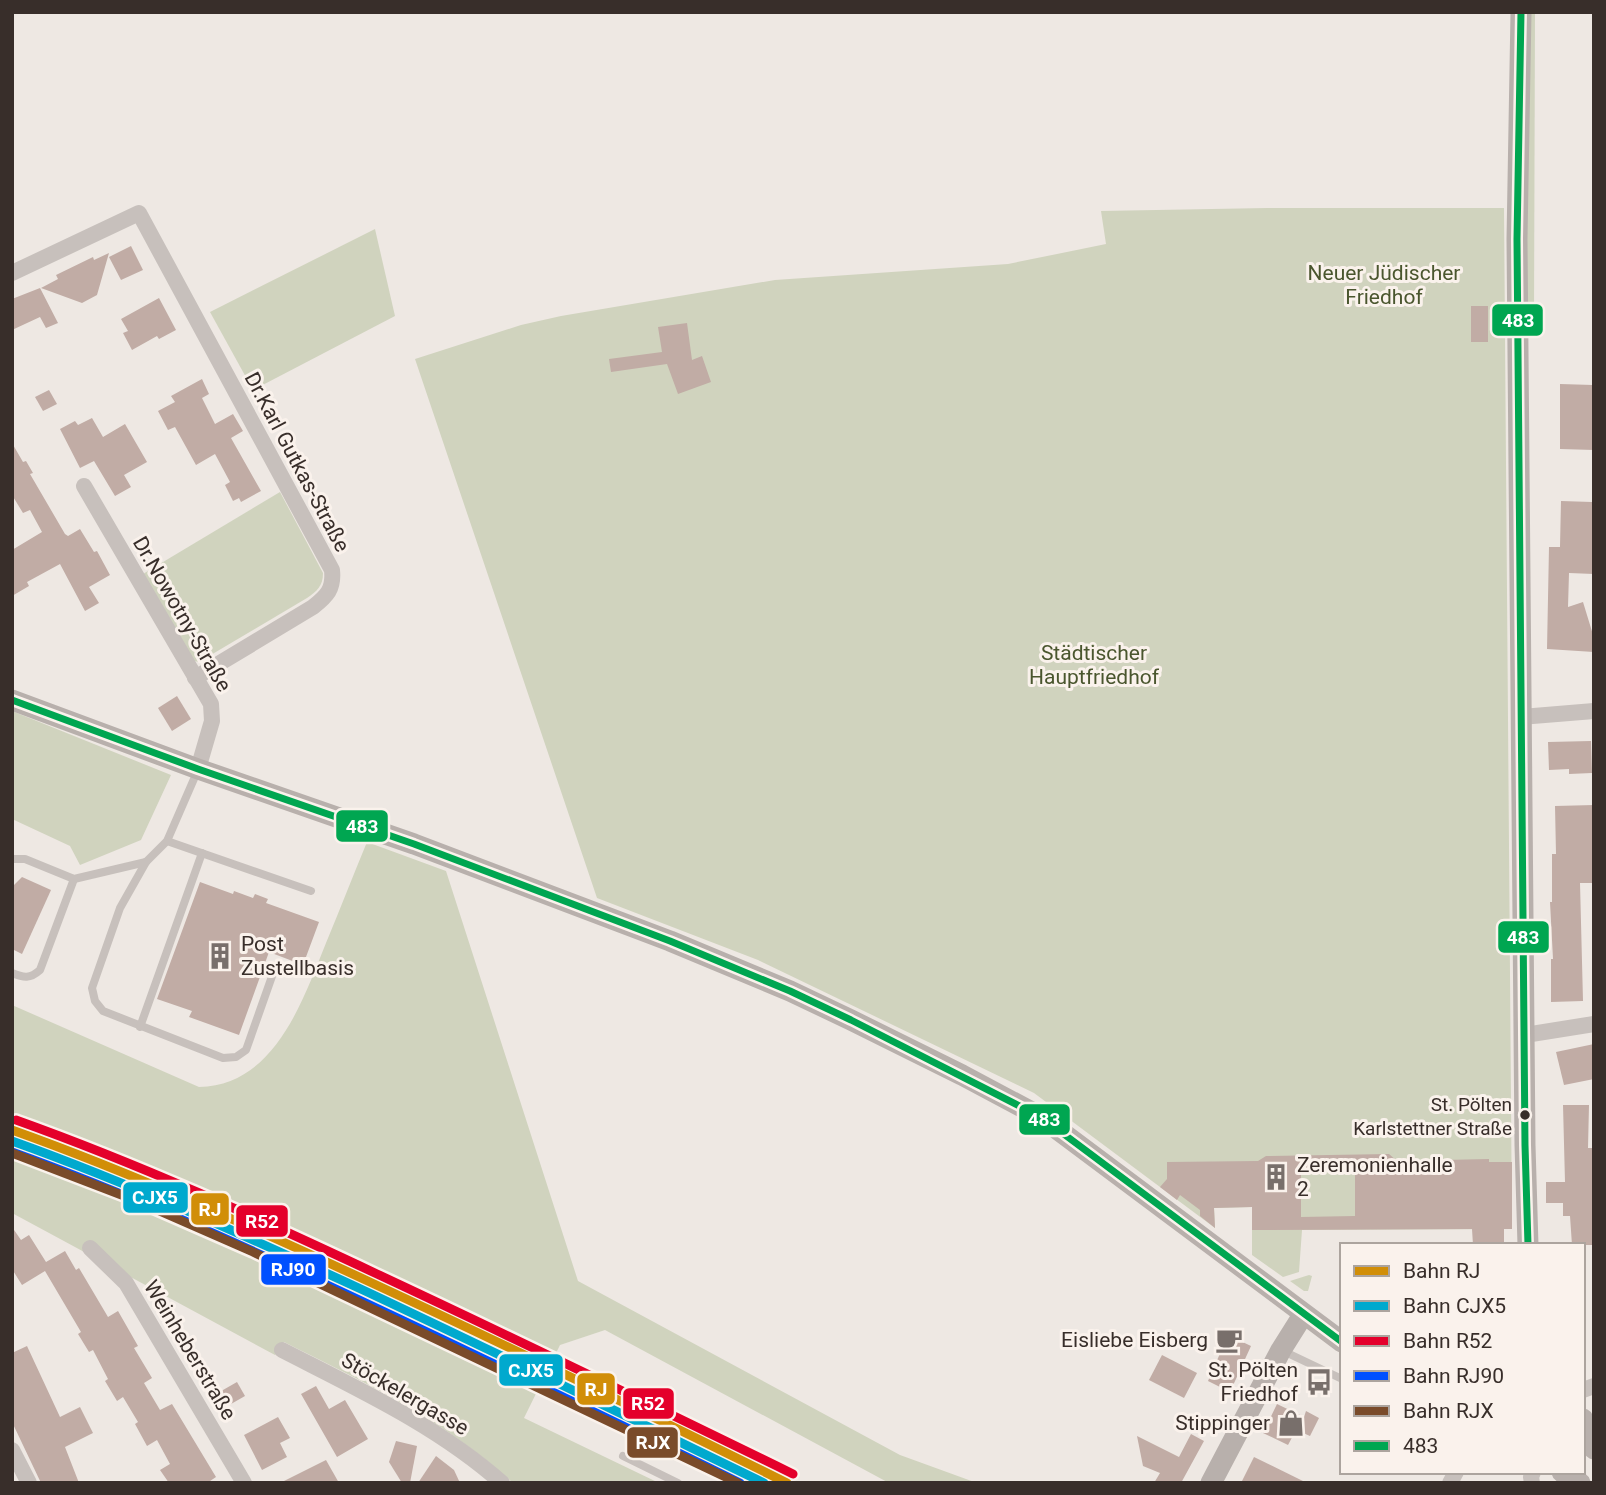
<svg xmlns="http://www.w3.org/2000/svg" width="1606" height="1495" font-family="Roboto,sans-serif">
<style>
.green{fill:#d0d3be}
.building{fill:#c1aca5;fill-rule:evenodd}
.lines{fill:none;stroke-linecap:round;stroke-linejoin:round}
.lane{stroke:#c7c0bc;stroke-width:8}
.street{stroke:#c7c0bc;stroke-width:16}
.secondary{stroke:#b8b0ac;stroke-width:21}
.bus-1-casing{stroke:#faf2ec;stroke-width:12}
.bus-1{stroke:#00a651;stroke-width:7}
.rail-1-casing{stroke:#faf2ec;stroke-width:14}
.rail-2-casing{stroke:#faf2ec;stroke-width:14}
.rail-3-casing{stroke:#faf2ec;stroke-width:14}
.rail-4-casing{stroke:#faf2ec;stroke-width:14}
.rail-5-casing{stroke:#faf2ec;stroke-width:14}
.rail-1{stroke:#d18e08;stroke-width:9}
.rail-2{stroke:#00a9ce;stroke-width:9}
.rail-3{stroke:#e4002b;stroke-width:9}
.rail-4{stroke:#0050ff;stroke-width:9}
.rail-5{stroke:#7a4b2a;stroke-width:9}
.bus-dot{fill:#382e2a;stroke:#faf2ec;stroke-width:2.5}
.labels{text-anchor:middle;stroke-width:6;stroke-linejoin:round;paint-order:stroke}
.bus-label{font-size:19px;fill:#382e2a;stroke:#faf2ec;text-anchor:end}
.park-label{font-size:21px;fill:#4a562e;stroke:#faf2ec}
.street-label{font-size:21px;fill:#382e2a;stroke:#faf2ec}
.poi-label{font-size:21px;fill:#382e2a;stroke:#faf2ec;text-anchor:end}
.line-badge{stroke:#faf2ec;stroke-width:2.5}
.badge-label{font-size:19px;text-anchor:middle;font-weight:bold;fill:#fff}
</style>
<rect width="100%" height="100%" fill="#eee8e3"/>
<g class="green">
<path d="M1527,12H1535L1534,320H1526Z"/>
<path d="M1267,208H1504L1512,1229L1302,1230L1299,1272L1283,1277L1252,1255V1207L1214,1208L1215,1228L1034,1093L758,960L597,898L415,359L521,325L561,316L775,280L1008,264L1106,244L1101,211Z"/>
<path d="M375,229L395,316L253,390L210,312Z"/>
<path d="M280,492L323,573C323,586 317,591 307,598L199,662L194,661L143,574Z"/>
<path d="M12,711L171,775L141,840L80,865L70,846L12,819Z"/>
<path d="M367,842L446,871L578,1281L900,1455L977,1483H889L605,1330L560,1345L524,1418L659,1483H513C446,1421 364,1382 284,1342L275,1355L12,1213V1005L199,1087C275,1085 302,1002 326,943C340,909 353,876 367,842Z"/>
<path d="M1309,1275L1312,1276L1308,1291H1304L1290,1281Z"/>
</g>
<g class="building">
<path d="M131,246L143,270L121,280L109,257Z"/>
<path d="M109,253L97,295L82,303L41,288L58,279L56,275L93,257L94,260Z"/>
<path d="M40,288L58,323L46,328L40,317L12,330V299Z"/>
<path d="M159,298L176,330L159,339L157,336L132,350L123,333L128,331L121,319Z"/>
<rect x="1471" y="306" width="17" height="36"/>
<path d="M687,323L692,360L702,356L711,382L678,394L667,364L611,372L609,359L662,352L658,327Z"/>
<path d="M202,379L209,394L202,398L215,424L233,414L243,431L231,438L261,491L241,502L239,498L233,501L225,485L230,482L215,454L196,465L175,427L168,430L158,411L175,402L171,396Z"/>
<path d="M1560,384L1593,385L1594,450L1560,449Z"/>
<path d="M49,390L57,404L43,411L35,397Z"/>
<path d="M92,418L103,437L125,424L147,462L124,475L131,487L115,496L94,461L80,468L60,429L75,421L78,425Z"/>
<path d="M12,443L23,462L26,461L33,473L30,474L65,534L68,536L80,529L94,552L97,551L110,575L89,587L99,603L85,611L60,564L27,582L29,586L12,596V550L42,532L30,510L23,513L12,495Z"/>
<path d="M1561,501L1592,502L1594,574L1569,573L1568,607L1583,602L1594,638V652L1547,649L1549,547H1560Z"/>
<path d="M177,696L191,719L172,731L158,708Z"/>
<path d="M1591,741L1592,773L1569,774V769L1549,770L1548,742Z"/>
<path d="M1594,805V883H1580L1583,1001L1551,1002V959H1553L1550,902H1552V854H1556L1555,806Z"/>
<path d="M22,877L51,890L22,954L12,949V887Z"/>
<path d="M200,882L233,894L234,891L253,898L255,894L268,899L266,903L319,922L303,965L269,952L239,1035L189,1017L192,1011L157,999Z"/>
<path d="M1594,1044V1079L1564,1085L1556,1052Z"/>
<path d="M1563,1105H1589L1588,1148H1594V1245H1572L1570,1216H1563V1203H1546V1182H1565Z"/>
<path d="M1389,1154L1397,1161L1489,1159V1162H1512V1229H1504V1245H1473L1472,1229L1252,1230V1207L1214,1208L1215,1228L1200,1216V1210L1180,1195L1177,1200L1160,1187L1167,1179V1162L1258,1161L1266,1156ZM1355,1169V1216L1301,1217V1170Z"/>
<path d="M12,1227L21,1240L29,1235L46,1262L65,1251L76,1270L79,1268L108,1317L118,1311L138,1346L134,1348L152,1378L144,1383L160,1410L172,1404L216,1477L207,1483H169L160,1470L170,1464L157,1440L147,1446L135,1424L138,1422L123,1397L117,1401L105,1381L108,1379L93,1350L89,1352L78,1334L81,1332L45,1271L22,1285L12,1269Z"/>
<path d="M1232,1337L1251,1346L1230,1392L1208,1381L1225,1342L1229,1344Z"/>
<path d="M27,1346L60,1417L80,1407L93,1433L65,1447L79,1483H41L12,1422V1353Z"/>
<path d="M1162,1355L1197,1373L1184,1398L1149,1380Z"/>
<path d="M237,1382L245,1396L224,1408L216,1394Z"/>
<path d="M316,1386L329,1409L345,1400L368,1439L337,1457L301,1394Z"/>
<path d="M1277,1404L1304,1417L1306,1411L1319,1418L1310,1436L1296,1430L1288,1445L1263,1433Z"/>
<path d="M278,1417L290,1438L280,1443L287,1457L262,1470L244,1435Z"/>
<path d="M1191,1434L1204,1441L1181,1483H1154L1160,1473L1143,1466L1137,1436L1179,1457Z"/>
<path d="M396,1441L417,1446L410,1483H402L389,1462Z"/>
<path d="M436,1456L454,1470L460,1483H418Z"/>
<path d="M1254,1457L1307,1483H1241Z"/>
<path d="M326,1460L339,1483H280Z"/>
</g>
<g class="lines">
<g class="lane">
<path d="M167,841L311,891"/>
<path d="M12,859H25L74,879L146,862L167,841L197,772"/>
<path d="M146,862L120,908L92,988L95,1001L103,1011L223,1058L236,1057L246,1050L276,965"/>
<path d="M12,973C24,978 30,979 40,970L74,879"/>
<path d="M140,1027L202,853"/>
<path d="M1281,1350L1342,1379"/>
<path d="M623,1456L678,1483"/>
</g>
<g class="street">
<path d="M12,273L139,213L332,570C334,589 327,596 313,607L195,678"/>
<path d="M84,486L211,704L212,721L198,769"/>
<path d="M1522,717L1594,711"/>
<path d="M1525,1035L1594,1024"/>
<path d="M90,1248L126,1283L244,1483"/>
<path d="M282,1350C358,1389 438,1426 502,1483"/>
<path d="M1583,1390L1594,1386"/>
<path d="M12,1450L29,1483"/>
<path d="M1450,1483L1456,1472"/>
<path d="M1532,1483L1531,1477L1533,1472"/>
</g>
<g class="secondary">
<path d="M1521,12L1517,239L1525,1145L1528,1245"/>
<path d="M12,700L198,769L414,844L670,941L790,991L851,1020L962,1075L1041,1117L1342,1342"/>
<path d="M1583,1419L1594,1449"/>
<path d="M1562,1472L1580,1483"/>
<path d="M1211,1483L1281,1350L1303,1315"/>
</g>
<defs>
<g id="bus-1">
<path d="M1521,12L1517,239L1525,1145L1528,1245"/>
<path d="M12,700L198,769L414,844L670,941L790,991L851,1020L1041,1117L1342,1342"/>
</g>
</defs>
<use href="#bus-1" class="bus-1-casing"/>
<use href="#bus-1" class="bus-1"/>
<defs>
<path id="rail-1" d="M12,1130C135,1174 254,1228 372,1283C512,1348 650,1415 787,1483"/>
<path id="rail-2" d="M12,1141C132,1184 248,1237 363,1290C497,1353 630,1418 764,1483"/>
<path id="rail-3" d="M16,1120C139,1164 258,1218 377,1274C516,1339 654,1406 793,1474"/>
<path id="rail-4" d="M12,1152C129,1194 241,1245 353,1297C483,1358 611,1420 740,1483"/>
<path id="rail-5" d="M12,1153L132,1199L253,1252L738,1483"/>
</defs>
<use href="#rail-1" class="rail-1-casing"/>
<use href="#rail-2" class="rail-2-casing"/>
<use href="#rail-3" class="rail-3-casing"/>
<use href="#rail-4" class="rail-4-casing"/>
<use href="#rail-5" class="rail-5-casing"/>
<use href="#rail-1" class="rail-1"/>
<use href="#rail-2" class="rail-2"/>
<use href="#rail-3" class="rail-3"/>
<use href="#rail-4" class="rail-4"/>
<use href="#rail-5" class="rail-5"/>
</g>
<defs>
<symbol id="building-bare" viewBox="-9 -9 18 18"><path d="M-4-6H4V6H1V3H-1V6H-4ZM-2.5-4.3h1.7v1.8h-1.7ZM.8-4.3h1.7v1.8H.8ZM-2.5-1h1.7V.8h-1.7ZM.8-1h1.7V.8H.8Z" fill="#786f6b" stroke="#faf2ec" stroke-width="2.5" paint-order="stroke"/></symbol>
<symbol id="cafe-bare" viewBox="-9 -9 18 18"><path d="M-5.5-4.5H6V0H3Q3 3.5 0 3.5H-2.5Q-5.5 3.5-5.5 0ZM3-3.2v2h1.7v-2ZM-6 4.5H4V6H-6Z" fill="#786f6b" stroke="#faf2ec" stroke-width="2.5" paint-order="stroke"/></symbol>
<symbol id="bus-bare" viewBox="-9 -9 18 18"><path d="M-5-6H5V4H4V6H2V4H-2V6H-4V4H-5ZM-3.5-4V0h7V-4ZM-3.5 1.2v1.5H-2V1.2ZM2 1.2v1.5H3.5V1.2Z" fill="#786f6b" stroke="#faf2ec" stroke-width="2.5" paint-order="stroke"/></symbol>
<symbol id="shop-bare" viewBox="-9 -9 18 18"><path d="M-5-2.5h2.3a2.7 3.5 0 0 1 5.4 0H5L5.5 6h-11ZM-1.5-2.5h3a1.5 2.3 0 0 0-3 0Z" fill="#786f6b" stroke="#faf2ec" stroke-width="2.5" paint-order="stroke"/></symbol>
</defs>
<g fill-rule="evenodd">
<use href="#building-bare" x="201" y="937" width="38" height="38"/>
<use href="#building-bare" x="1257" y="1158" width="38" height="38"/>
<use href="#cafe-bare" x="1210" y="1321" width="38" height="38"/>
<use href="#bus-bare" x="1300" y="1363" width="38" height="38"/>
<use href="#shop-bare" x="1272" y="1404" width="38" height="38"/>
</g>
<circle class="bus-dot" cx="1525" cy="1115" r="6"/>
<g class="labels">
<g class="bus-label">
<text x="1512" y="1111">St. Pölten<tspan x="1512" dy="24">Karlstettner Straße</tspan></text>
</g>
<g class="park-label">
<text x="1384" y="280">Neuer Jüdischer<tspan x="1384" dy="24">Friedhof</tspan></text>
<text x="1094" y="660">Städtischer<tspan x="1094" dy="24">Hauptfriedhof</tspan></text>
</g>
<g class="street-label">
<text transform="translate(297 462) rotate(62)" y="7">Dr.Karl Gutkas-Straße</text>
<text transform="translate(182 614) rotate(60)" y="7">Dr.Nowotny-Straße</text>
<text transform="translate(190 1350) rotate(59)" y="7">Weinheberstraße</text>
<text transform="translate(405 1394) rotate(30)" y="7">Stöckelergasse</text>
</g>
<g class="poi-label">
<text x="241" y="951" text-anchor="start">Post<tspan x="241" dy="24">Zustellbasis</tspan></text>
<text x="1297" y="1172" text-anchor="start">Zeremonienhalle<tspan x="1297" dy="24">2</tspan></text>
<text x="1208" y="1347">Eisliebe Eisberg</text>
<text x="1298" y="1377">St. Pölten<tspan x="1298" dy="24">Friedhof</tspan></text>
<text x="1270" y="1430">Stippinger</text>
</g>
</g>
<g class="line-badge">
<rect x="1491" y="303" width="53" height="34" rx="7" fill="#00a651"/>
<rect x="335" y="809" width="54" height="34" rx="7" fill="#00a651"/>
<rect x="1497" y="920" width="53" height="34" rx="7" fill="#00a651"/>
<rect x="1018" y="1103" width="53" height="33" rx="7" fill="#00a651"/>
<rect x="122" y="1181" width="67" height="33" rx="7" fill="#00a9ce"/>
<rect x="190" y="1192" width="40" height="34" rx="7" fill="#d18e08"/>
<rect x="235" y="1204" width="54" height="34" rx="7" fill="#e4002b"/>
<rect x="260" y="1253" width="67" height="33" rx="7" fill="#0050ff"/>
<rect x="498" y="1353" width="66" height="34" rx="7" fill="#00a9ce"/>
<rect x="576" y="1372" width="40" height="34" rx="7" fill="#d18e08"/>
<rect x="622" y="1387" width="53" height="33" rx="7" fill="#e4002b"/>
<rect x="626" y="1426" width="53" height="33" rx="7" fill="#7a4b2a"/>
</g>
<g class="badge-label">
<text x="1518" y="327">483</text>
<text x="362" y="833">483</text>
<text x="1523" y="944">483</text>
<text x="1044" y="1126">483</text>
<text x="155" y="1204">CJX5</text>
<text x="210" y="1216">RJ</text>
<text x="262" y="1228">R52</text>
<text x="293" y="1276">RJ90</text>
<text x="531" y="1377">CJX5</text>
<text x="596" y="1396">RJ</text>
<text x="648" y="1410">R52</text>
<text x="653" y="1449">RJX</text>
</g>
<rect width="1606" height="1495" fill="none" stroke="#382e2a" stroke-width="28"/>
<rect x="1340" y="1243" width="245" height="231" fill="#faf2ec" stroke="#aca49e" stroke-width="2"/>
<rect x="1354" y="1266" width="35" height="10" fill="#d18e08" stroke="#aca49e" stroke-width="2"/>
<text x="1403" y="1278" font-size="21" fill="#382e2a">Bahn RJ</text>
<rect x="1354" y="1301" width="35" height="10" fill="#00a9ce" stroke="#aca49e" stroke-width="2"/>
<text x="1403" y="1313" font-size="21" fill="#382e2a">Bahn CJX5</text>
<rect x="1354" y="1336" width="35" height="10" fill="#e4002b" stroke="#aca49e" stroke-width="2"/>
<text x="1403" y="1348" font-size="21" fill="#382e2a">Bahn R52</text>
<rect x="1354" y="1371" width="35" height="10" fill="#0050ff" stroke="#aca49e" stroke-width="2"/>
<text x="1403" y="1383" font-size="21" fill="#382e2a">Bahn RJ90</text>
<rect x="1354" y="1406" width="35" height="10" fill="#7a4b2a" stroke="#aca49e" stroke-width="2"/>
<text x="1403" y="1418" font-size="21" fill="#382e2a">Bahn RJX</text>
<rect x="1354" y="1441" width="35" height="10" fill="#00a651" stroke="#aca49e" stroke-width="2"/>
<text x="1403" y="1453" font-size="21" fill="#382e2a">483</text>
</svg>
